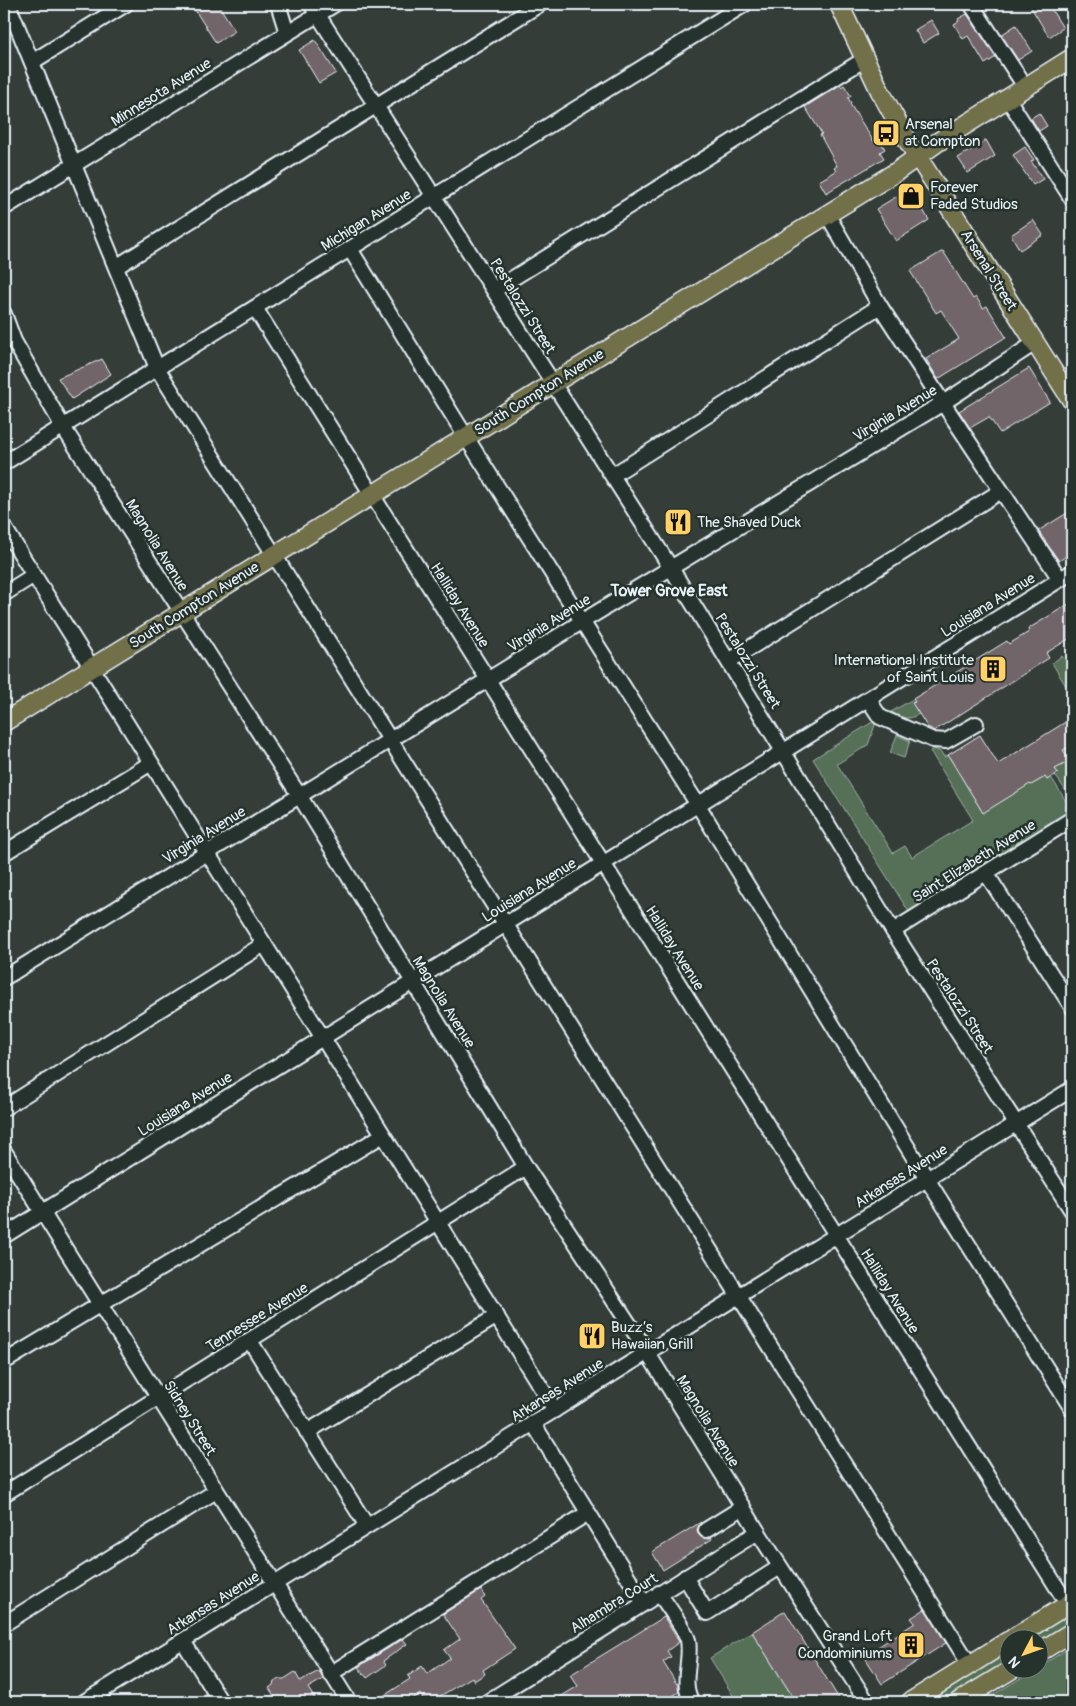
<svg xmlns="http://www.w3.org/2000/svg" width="1076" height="1706" font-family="Pangolin,sans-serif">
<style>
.green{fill:#547056;stroke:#9eb0a7}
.building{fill:#716569;stroke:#e8f1f8}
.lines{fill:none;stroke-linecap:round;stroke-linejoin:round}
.minor-casing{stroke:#e8f1f8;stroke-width:18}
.major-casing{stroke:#e8f1f8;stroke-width:21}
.minor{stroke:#26332d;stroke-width:14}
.major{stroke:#726f4a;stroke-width:18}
.labels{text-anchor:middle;stroke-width:5;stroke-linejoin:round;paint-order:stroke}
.street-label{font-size:15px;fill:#e8f1f8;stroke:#26332d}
.poi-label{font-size:15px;fill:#e8f1f8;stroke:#26332d;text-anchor:start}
.neighbourhood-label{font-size:16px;font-weight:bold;fill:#e8f1f8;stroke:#26332d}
</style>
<rect width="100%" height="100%" fill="#353d39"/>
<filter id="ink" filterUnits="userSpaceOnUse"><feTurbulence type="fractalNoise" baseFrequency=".02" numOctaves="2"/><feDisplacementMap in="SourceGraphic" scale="10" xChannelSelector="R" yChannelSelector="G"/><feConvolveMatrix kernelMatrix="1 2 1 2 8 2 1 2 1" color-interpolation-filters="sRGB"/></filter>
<g filter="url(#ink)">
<g class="green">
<path d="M1062,656L1071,667L1072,696L1052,663Z"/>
<path d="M913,699L915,702L913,703L919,714C907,721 903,718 891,712Z"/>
<path d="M874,721L875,725L868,745L837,764L893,853L905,846L912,857L973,820L930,751L934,749L941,752L944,757L948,755L983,813L1025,775L1031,785L1045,777L1047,780L1051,777L1069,806L1065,809L1069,813L909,912L813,759Z"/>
<path d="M897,735L910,741L904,758L890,753Z"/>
<path d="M1072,745V800L1055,775L1058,773L1055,769L1069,761L1063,751Z"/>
<path d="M1072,1613V1623L1039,1644L1038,1638H1031Z"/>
<path d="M752,1632L796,1702H737L710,1658Z"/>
<path d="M1072,1646V1702H981L1036,1669L1038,1668L1039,1667Z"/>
<path d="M1008,1652V1663L945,1702H928Z"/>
</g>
<g class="building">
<path d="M191,4H218L235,31L216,43Z"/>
<path d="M1029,4H1048L1063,28L1049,37Z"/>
<path d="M967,14L996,57L985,64L968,36L963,39L954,24L959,21L958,19Z"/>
<path d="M931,20L939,33L923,43L915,30Z"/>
<path d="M1016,25L1032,51L1018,60L1001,35Z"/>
<path d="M315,40L336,73L319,83L299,50Z"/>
<path d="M840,85L841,87L844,85L851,96L848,98L851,103L850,104L874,142L879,139L885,149L880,152L884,158L826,193L819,181L836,171L834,168L837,166L820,135L822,134L805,107Z"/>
<path d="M1039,113L1047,126L1039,131L1031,118Z"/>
<path d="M986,140L995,156L968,173L958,158Z"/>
<path d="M1025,147L1034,160L1031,161L1043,179L1033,185L1013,155Z"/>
<path d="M912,187L919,199L917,200L929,220L896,241L876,209Z"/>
<path d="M1033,220L1043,235L1020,250L1011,235Z"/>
<path d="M943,251L973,299L976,297L983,308L987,306L1006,337L938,379L926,359L959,339L941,310L936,313L910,271Z"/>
<path d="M102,359L111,374L72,399L58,378Z"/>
<path d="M1029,368L1050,402L1000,433L989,417L970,428L959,411Z"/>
<path d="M1072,510V552L1059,561L1038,531Z"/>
<path d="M1072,602V637L1046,653L1049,658L934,731L930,728H928L912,703L915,702L913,699L1007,641L1009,644L1029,632L1028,629Z"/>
<path d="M1072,718V745L1063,750L1070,761L1055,769L1058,773L1047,780L1045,777L1031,785L1030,784L983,813L948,755L980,735L998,764Z"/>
<path d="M701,1522L697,1530L698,1534L702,1538L711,1537L712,1539L663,1570L652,1552Z"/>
<path d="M481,1590L485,1597L481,1600L515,1649L483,1670L485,1674L474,1681L472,1677L430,1702H425L420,1694L408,1702H374L410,1679L408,1676L422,1666L427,1674L450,1658L444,1650L460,1639L443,1614Z"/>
<path d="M925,1609L946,1643L882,1684L864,1656L915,1623L911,1618Z"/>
<path d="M785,1611L841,1702H796L752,1632Z"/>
<path d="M664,1617L679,1642L667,1651L671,1657L663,1662L678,1686L679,1692L663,1702H552L578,1686L570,1675Z"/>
<path d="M403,1639L407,1644L383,1661L386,1665L367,1678L358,1667Z"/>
<path d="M319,1671L323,1679L308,1688L317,1702H278L269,1688L273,1685L274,1682L280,1679H284L295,1672L300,1681Z"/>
</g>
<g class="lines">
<defs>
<g id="minor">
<path d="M8,4L157,368L970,1665"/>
<path d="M278,4L287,33"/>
<path d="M311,4L671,568L893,931L1072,1211"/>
<path d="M971,4L1026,88"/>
<path d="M32,62L126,4"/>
<path d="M1008,99L1072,199"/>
<path d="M4,208L335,4"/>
<path d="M827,214L880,306L943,403L1060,579"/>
<path d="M350,249L466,437L698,805L927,1179L1072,1409"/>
<path d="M116,267L540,4"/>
<path d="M494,290L865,59"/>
<path d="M255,308L1068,1605"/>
<path d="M4,314L14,341L63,427L299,795L526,1167L639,1339L758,1532L867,1702"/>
<path d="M4,463L745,4"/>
<path d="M613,475L880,306"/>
<path d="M4,527L555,1410"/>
<path d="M4,594L34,575"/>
<path d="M729,661L1001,491"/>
<path d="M868,699L880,717L933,740L946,741L976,724"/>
<path d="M4,853L151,763"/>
<path d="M986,873L1072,1007"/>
<path d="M893,931L1072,819"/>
<path d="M4,978L583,621L943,403L1035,343"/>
<path d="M4,1108L264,944"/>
<path d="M4,1151L349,1702"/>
<path d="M4,1236L1072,572"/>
<path d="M250,1341L367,1526"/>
<path d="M4,1362L383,1135"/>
<path d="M533,1423L644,1603"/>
<path d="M307,1432L497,1316"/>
<path d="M4,1494L526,1167"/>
<path d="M706,1530L743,1507"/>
<path d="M685,1577L707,1613L780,1567"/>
<path d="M659,1593C666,1604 685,1629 688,1640C692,1661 680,1683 692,1702"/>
<path d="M4,1624L216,1491"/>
<path d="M183,1641L221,1702"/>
<path d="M330,1674L588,1513"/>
<path d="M84,1702L1072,1089"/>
<path d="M487,1702L758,1532"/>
</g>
<g id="major">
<path d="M839,4L880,91L909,143L1072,401"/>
<path d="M4,722L896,172L938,142L1072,58"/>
<path d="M1013,1638L1072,1602"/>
<path d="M1038,1653L1072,1632"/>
<path d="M910,1702L1008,1641"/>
<path d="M958,1702L1014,1668"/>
</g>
</defs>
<use href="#minor" class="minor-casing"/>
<use href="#major" class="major-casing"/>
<use href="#minor" class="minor"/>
<use href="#major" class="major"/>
</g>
</g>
<defs>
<symbol id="bus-square" viewBox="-11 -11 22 22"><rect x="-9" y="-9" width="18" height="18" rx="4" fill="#ffd166" stroke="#26332d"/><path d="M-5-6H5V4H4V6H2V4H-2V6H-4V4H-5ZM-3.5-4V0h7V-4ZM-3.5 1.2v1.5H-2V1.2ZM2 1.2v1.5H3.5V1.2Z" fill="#111"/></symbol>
<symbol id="shop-square" viewBox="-11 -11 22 22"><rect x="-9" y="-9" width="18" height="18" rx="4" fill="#ffd166" stroke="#26332d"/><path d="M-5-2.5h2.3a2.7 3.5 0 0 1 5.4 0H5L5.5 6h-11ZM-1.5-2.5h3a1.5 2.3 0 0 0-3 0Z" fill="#111"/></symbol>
<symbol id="restaurant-square" viewBox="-11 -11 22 22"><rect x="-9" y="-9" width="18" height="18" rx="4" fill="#ffd166" stroke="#26332d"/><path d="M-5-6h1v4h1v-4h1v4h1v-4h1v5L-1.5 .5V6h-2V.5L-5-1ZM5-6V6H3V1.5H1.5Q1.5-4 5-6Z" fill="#111"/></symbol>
<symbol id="building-square" viewBox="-11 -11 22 22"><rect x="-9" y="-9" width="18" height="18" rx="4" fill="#ffd166" stroke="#26332d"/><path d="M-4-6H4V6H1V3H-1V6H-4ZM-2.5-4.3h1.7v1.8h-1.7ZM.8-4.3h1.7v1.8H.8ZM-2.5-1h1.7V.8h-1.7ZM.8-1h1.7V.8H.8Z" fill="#111"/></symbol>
</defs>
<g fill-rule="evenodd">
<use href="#bus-square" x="870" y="117" width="32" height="32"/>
<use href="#shop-square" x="895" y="180" width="32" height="32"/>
<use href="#restaurant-square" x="662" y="506" width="32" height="32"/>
<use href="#building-square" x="977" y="653" width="32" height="32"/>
<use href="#restaurant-square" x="576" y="1320" width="32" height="32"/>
<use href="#building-square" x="895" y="1629" width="32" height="32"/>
</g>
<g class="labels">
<g class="street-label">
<text transform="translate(161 92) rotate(-32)" y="5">Minnesota Avenue</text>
<text transform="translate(366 220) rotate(-32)" y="5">Michigan Avenue</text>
<text transform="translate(989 270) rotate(58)" y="5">Arsenal Street</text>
<text transform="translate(523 306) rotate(58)" y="5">Pestalozzi Street</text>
<text transform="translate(539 392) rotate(-32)" y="5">South Compton Avenue</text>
<text transform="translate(895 413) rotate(-31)" y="5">Virginia Avenue</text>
<text transform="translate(157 545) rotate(58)" y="5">Magnolia Avenue</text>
<text transform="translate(194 605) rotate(-32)" y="5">South Compton Avenue</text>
<text transform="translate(460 605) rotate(58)" y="5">Halliday Avenue</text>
<text transform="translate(988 605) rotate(-32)" y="5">Louisiana Avenue</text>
<text transform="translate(549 623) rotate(-32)" y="5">Virginia Avenue</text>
<text transform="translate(748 661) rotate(58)" y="5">Pestalozzi Street</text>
<text transform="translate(204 835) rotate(-32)" y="5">Virginia Avenue</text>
<text transform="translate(974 861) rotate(-32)" y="5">Saint Elizabeth Avenue</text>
<text transform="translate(529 890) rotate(-32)" y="5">Louisiana Avenue</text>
<text transform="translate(675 948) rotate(58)" y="5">Halliday Avenue</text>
<text transform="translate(444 1002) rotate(58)" y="5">Magnolia Avenue</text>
<text transform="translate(960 1006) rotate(57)" y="5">Pestalozzi Street</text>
<text transform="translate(185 1104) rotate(-32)" y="5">Louisiana Avenue</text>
<text transform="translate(901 1176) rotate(-32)" y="5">Arkansas Avenue</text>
<text transform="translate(890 1291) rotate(58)" y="5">Halliday Avenue</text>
<text transform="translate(257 1317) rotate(-32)" y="5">Tennessee Avenue</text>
<text transform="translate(557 1390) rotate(-32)" y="5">Arkansas Avenue</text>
<text transform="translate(190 1418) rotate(58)" y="5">Sidney Street</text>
<text transform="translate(708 1421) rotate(58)" y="5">Magnolia Avenue</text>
<text transform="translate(213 1603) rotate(-32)" y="5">Arkansas Avenue</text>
<text transform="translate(614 1603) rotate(-32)" y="5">Alhambra Court</text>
</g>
<g class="poi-label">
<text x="905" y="129">Arsenal<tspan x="905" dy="17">at Compton</tspan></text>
<text x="930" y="192">Forever<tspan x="930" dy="17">Faded Studios</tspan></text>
<text x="697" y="527">The Shaved Duck</text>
<text x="974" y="665" text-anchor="end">International Institute<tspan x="974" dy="17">of Saint Louis</tspan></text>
<text x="611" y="1332">Buzz’s<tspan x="611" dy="17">Hawaiian Grill</tspan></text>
<text x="892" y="1641" text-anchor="end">Grand Loft<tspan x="892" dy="17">Condominiums</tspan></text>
</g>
<g class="neighbourhood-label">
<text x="669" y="596">Tower Grove East</text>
</g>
</g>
<rect width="1076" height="1706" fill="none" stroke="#26332d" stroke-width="20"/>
<rect x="10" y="10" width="1056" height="1686" fill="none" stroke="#e8f1f8" stroke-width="2" filter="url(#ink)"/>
<g transform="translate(1024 1654) rotate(229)"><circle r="24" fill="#26332d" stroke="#747f7e"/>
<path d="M0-4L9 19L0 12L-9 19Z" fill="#ffd166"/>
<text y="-8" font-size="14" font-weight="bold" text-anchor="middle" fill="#e8f1f8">N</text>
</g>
</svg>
